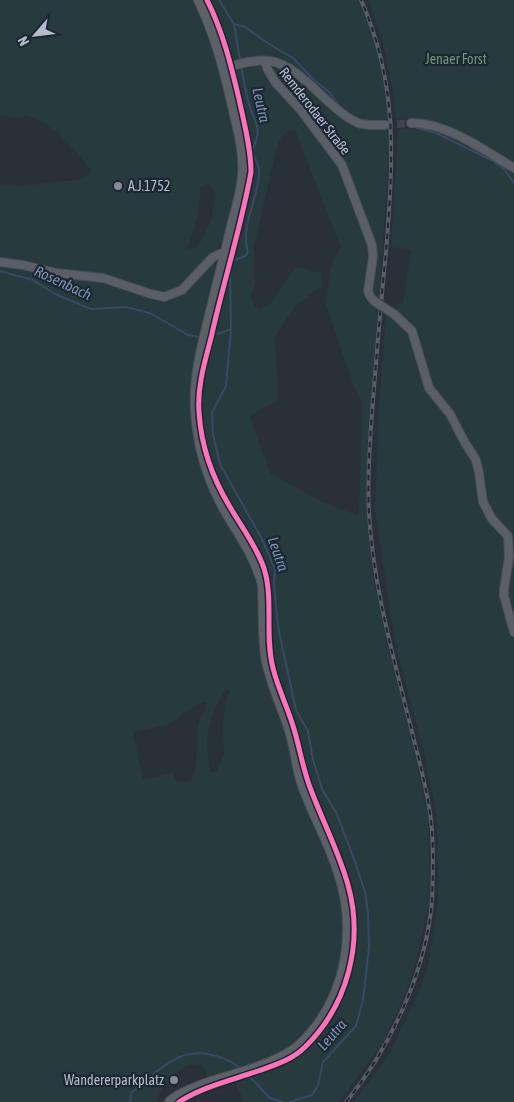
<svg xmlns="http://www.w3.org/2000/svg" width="514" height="1102" font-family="'Asap Condensed',sans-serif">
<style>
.green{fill:#273a3e;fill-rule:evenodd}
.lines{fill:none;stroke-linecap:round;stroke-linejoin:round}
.stream{stroke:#384963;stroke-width:2}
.tertiary-tunnel{stroke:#3f454e;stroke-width:8;stroke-dasharray:8 4;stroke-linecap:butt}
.tertiary-casing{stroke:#484c53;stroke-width:10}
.primary-casing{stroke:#484c55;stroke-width:12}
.tertiary{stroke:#5a5e66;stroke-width:8}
.primary{stroke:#5c6168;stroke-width:10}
.rail-casing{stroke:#595d64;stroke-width:4}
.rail{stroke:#1d2633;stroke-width:2;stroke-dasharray:5.5;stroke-linecap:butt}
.tertiary-bridge-casing{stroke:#484c53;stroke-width:10;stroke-linecap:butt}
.tertiary-bridge{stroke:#5a5e66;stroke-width:8}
.cycleway-casing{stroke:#1d2633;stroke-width:8}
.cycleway{stroke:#fb73b8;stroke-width:5}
.poi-dot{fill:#848b96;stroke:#1d2633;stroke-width:2}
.labels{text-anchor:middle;stroke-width:4.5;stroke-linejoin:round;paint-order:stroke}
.park-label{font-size:14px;fill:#6b9a76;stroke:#1d2633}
.street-label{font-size:14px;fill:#b4bcc9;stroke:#1d2633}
.poi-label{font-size:14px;fill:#b4bcc9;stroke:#1d2633;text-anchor:start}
.water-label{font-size:15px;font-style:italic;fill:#7c92b1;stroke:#1d2633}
</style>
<rect width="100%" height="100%" fill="#2a3038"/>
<g class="green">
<path d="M0,0H194L203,18L220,70L239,154V188L223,241L207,260L211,263L220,256L206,322L195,433L258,577L263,657L339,882C346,932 347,971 318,1015C312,1025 304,1036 294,1044C275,1059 253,1062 232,1069V1071L210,1079L202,1065C181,1061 161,1083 157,1102H0V185L20,186L83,179L89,175L91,170C73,147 54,123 25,115L22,118L0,115ZM208,183L216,193L211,221L198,247L187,249C195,225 201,213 200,187ZM227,689L230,690L225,705L223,727L224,755L216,772L210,773C205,741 206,716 227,689ZM205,702L206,709C189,729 204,764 190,781L177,782L173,773L143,779L133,732L170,724L193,707Z"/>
<path d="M209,0H359C376,38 385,79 388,121L377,122L360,120L332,100L300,72L285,62L265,58L232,63L222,27Z"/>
<path d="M368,0H514V164L430,122L410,118L396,119C393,77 383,39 368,0Z"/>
<path d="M258,63L264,66L322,140L347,180V194L353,205L357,207L371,245L367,287L379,306L367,465L369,543L374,582L387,644L417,762L429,821V902L417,958L408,988L381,1046L339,1102H244L235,1081L288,1061L306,1050L313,1042L334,1013L346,988L353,966L356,930L354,900L349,882L311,786L295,723L275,670L271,638L269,573L259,549L230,504L221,485L215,471L203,431L202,409L206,360L252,174L251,158L243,108L234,69L242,66ZM295,130L341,247L335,256L330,270L326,304L353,384L362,402L359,516L318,500L270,473L250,417L262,408L278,401L275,336L295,306L322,286L321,273L297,267L289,276L271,303L261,309L254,306L251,296L255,283L254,248L275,154L280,139L287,131Z"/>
<path d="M269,65C304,70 315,104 343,120C357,127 374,126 389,127L390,140L379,301L371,295L374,263L346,170L283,89Z"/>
<path d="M430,129L460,139L514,172V626L506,596L512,547L485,501L481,472L433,393L416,337L397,314V305L403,303L411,250L391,247L398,130Z"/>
<path d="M386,311L410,332L422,376L448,415L474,460L479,493L507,541L504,572L511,631L514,637V1102H354L390,1053L419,992L429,962L438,902L437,820L426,761L395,643L375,510L378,422Z"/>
</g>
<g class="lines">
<g class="stream">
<path d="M219,0L234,24L240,60"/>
<path d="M234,24L245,27L269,44L293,58L313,79L329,92L342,109"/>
<path d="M241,65C243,77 245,89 248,101C254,125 264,124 252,151C254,157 258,163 259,169C260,198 239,226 248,252L245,256L233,261L230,275L231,329L226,386L212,412L213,435L220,464L262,539L275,569L274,583L278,627L296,710L308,731L313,760L322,789L337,814L355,862L365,892L368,914L369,947L363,1000L356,1026L323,1062L318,1085L312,1095L290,1102"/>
<path d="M417,128L436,133L491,160L504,169L514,183"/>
<path d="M0,271L33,280L55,294L91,309L127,307L152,314L188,335L200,337"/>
<path d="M218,334L231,329"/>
<path d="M248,1075L270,1098L283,1102"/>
<path d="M130,1102L131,1093C146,1081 168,1059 186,1055C203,1050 228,1057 241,1069"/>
</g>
<path class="tertiary-tunnel" d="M385,125L411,123"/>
<defs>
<g id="tertiary">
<path d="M265,61L267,68L275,82L300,109L342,165L372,245L373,257L368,291L370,296L374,301"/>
<path d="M225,68C239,64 255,59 270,61C302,66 327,109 358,123C366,126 377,125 385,125"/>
<path d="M411,123C446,122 485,151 514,168"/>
<path d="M0,262L23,265L56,273L103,278L151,294L164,297L182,290L212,258L219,254L226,252"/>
<path d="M394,314L412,331L429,388L450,414L464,441L476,460L479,473L483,502L492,519L508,536L509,557L504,589V596L514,632"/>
</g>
<path id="primary" d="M170,1102C178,1094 189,1091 200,1086C231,1074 275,1067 300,1045C349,999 359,927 337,867C327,836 309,808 300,776C296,759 294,741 288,724C280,702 270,680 266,656C263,633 264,608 263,585C256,556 238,533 224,508C207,477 198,445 196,411C193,375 206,334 214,299C220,274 227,248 233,222C237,208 241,193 243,178C245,157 240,135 235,115C226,75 217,37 199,0"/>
</defs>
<use href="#tertiary" class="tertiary-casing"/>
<use href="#primary" class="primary-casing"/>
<use href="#tertiary" class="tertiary"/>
<use href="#primary" class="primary"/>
<defs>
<path id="rail" d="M346,1102C390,1049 427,969 432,900C433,874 434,847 431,820C427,787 417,753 409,720C392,652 373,584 369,513C367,476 370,437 373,400C377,350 381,301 386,252C393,162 399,86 361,0"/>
</defs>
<use href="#rail" class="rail-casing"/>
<use href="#rail" class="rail"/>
<defs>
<path id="tertiary-bridge" d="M374,301L394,314"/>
</defs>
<use href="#tertiary-bridge" class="tertiary-bridge-casing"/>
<use href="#tertiary-bridge" class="tertiary-bridge"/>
<defs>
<path id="cycleway" d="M179,1102C202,1087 232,1080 258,1071C275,1065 292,1060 305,1047C348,1005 364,942 348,885C339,852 323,822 311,790C303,770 300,749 294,729C288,708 278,689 273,668C264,634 275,594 262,563C254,543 241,526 230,507C213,479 201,445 199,412C197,387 205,361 211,338C223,283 241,228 251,172C251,148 244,123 239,99C231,65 223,32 207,0"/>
</defs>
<use href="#cycleway" class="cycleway-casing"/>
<use href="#cycleway" class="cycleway"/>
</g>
<g class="poi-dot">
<circle cx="118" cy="186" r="5"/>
<circle cx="174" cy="1080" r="5"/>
</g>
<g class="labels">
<g class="park-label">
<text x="456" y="64">Jenaer Forst</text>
</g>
<g class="street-label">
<text transform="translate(315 111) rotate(52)" y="5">Remderodaer Straße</text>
</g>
<g class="poi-label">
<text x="128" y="191">A.J.1752</text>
<text x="164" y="1085" text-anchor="end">Wandererparkplatz</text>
</g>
<g class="water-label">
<text transform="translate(261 105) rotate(77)" y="5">Leutra</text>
<text transform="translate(63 283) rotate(25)" y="5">Rosenbach</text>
<text transform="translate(278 554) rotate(71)" y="5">Leutra</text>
<text transform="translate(332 1035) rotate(-49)" y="5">Leutra</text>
</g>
</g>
<g transform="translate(35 35) rotate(242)" stroke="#1d2633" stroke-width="4" paint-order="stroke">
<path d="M0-4L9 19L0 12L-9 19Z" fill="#b4bcc9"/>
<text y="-8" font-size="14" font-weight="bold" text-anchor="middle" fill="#b4bcc9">N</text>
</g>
</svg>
